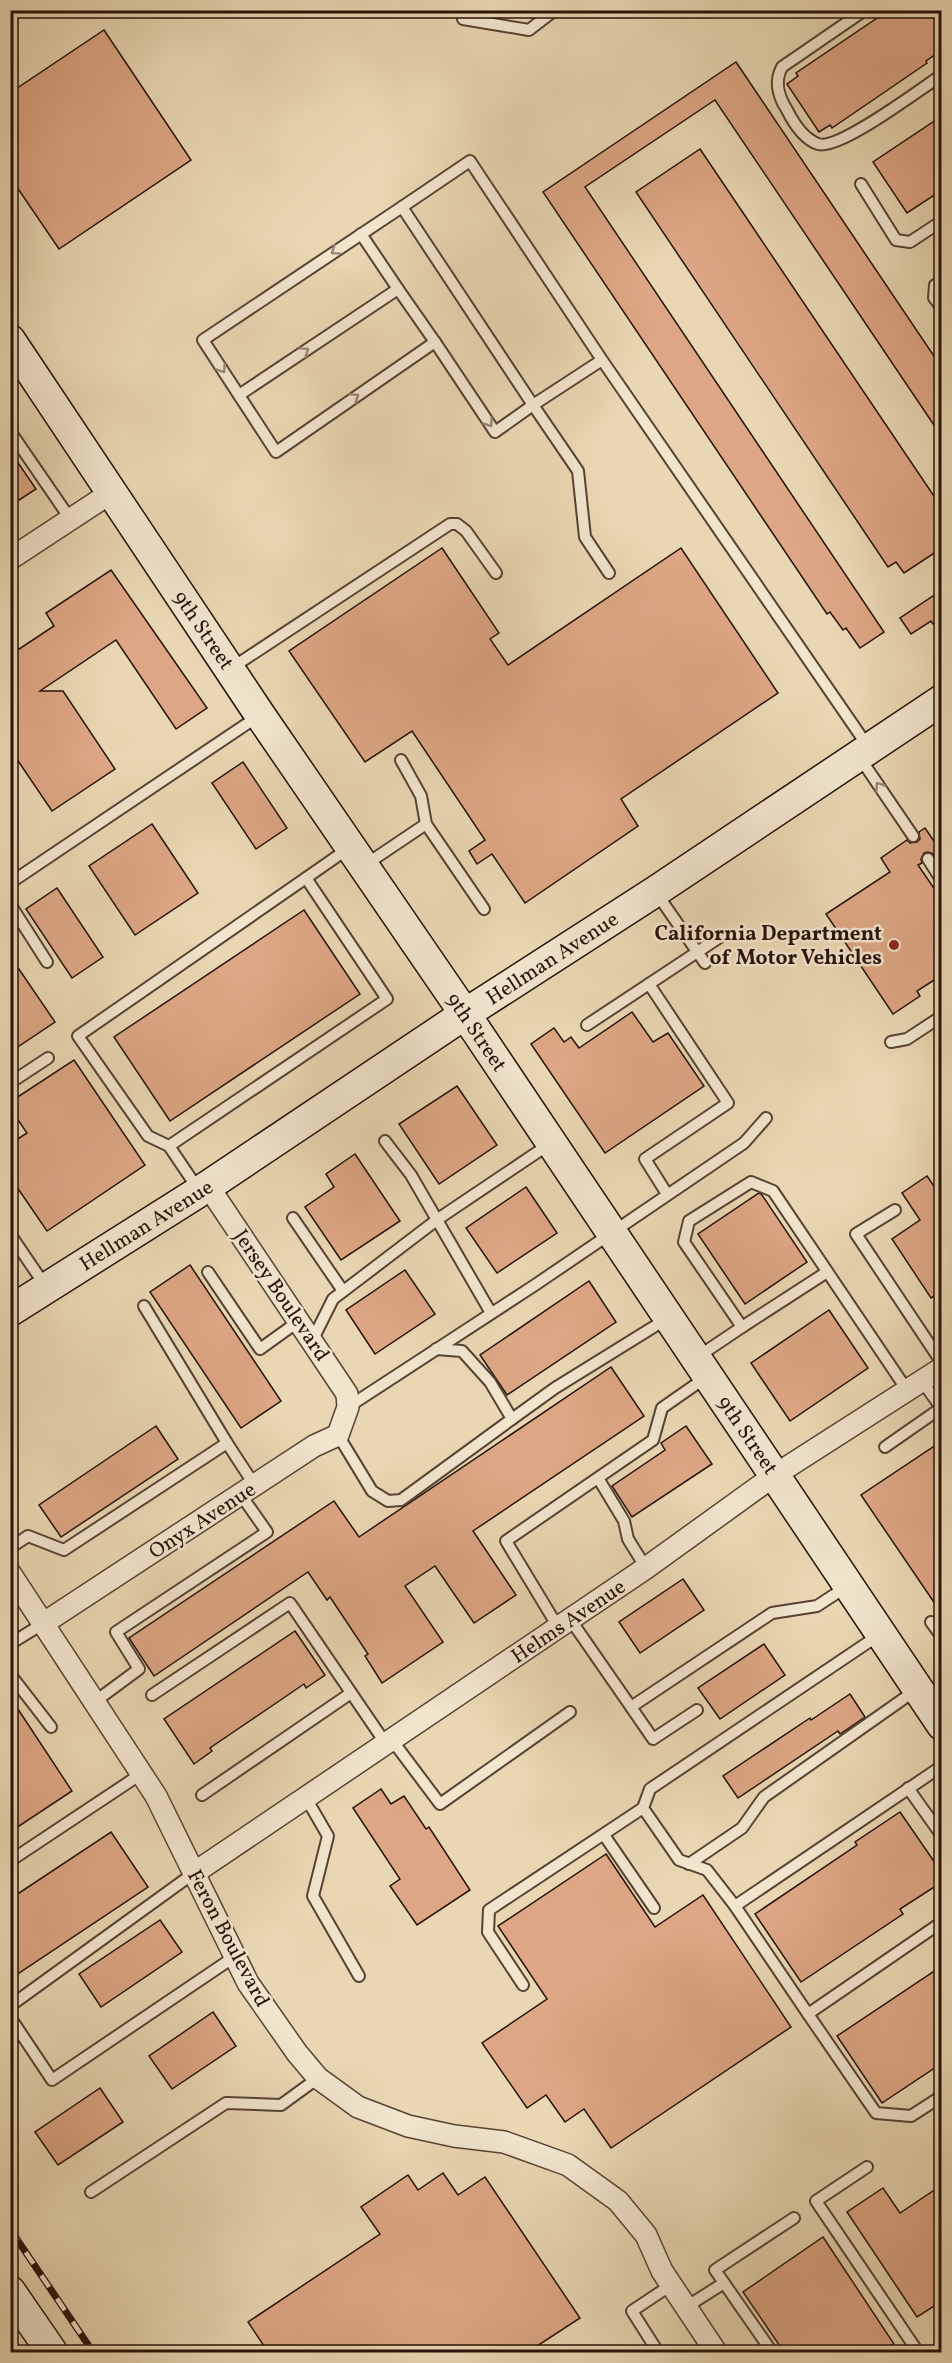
<svg xmlns="http://www.w3.org/2000/svg" width="952" height="2363" font-family="Vollkorn,serif">
<style>
.building{fill:#dda684;stroke:#261109;stroke-width:1.5}
.lines{fill:none;stroke-linecap:round;stroke-linejoin:round}
.lane-casing{stroke:#574234;stroke-width:14}
.street-casing{stroke:#574234;stroke-width:24}
.secondary-casing{stroke:#261109;stroke-width:33}
.lane{stroke:#f1e5ce;stroke-width:10}
.street{stroke:#f1e5ce;stroke-width:21}
.secondary{stroke:#f1e5ce;stroke-width:30}
.rail-casing{stroke:#261109;stroke-width:7}
.rail{stroke:#f1e5ce;stroke-width:4.5;stroke-dasharray:14;stroke-linecap:butt}
.oneway{stroke:#968675}
.poi-dot{fill:#8f2418;stroke:#f1e5ce;stroke-width:2}
.labels{text-anchor:middle;stroke-width:5;stroke-linejoin:round;paint-order:stroke}
.street-label{font-size:21px;fill:#261109;stroke:#f1e5ce}
.poi-label{font-size:21px;font-weight:bold;fill:#261109;stroke:#f1e5ce;text-anchor:end}
</style>
<rect width="100%" height="100%" fill="#e9d7b3"/>
<filter id="stains"><feTurbulence type="fractalNoise" baseFrequency=".00333" numOctaves="4"/><feColorMatrix values="0 0 0 0 .2 0 0 0 0 .09 0 0 0 0 .02 0 0 0 .5 -.17"/></filter>
<radialGradient id="worn" r=".72"><stop offset=".6" stop-color="#630" stop-opacity="0"/><stop offset="1" stop-color="#630" stop-opacity=".3"/></radialGradient>
<g class="building">
<path d="M889,10H942V50L926,61L927,63L832,128L830,125L819,132L787,84L798,76L796,73Z"/>
<path d="M104,30L191,160L59,249L10,177V93Z"/>
<path d="M736,62L942,368V437L715,100L585,187L884,632L860,648L846,628L843,630L830,612L827,614L543,192Z"/>
<path d="M942,116V190L907,213L873,162Z"/>
<path d="M700,149L942,508V548L904,573L896,562L888,567L636,192Z"/>
<path d="M10,451L36,489L10,506Z"/>
<path d="M442,548L499,633L490,639L508,665L681,548L778,693L621,799L638,826L525,903L492,854L477,864L469,851L485,840L412,731L365,762L289,651Z"/>
<path d="M111,570L207,708L176,729L116,640L40,691H63L115,769L52,811L10,749V655L54,626L46,613Z"/>
<path d="M942,590V618L933,624L931,621L911,634L900,618Z"/>
<path d="M243,762L287,828L256,849L212,783Z"/>
<path d="M152,824L198,893L135,935L89,866Z"/>
<path d="M925,828L940,850L934,854L928,852L924,853L921,859L922,863L918,865L942,900V975L917,991L920,996L893,1014L826,914L890,872L881,858L907,840L910,843L917,842L920,839L919,832Z"/>
<path d="M57,888L103,957L72,978L26,909Z"/>
<path d="M304,910L360,994L170,1121L114,1037Z"/>
<path d="M10,956L55,1022L10,1052Z"/>
<path d="M632,1012L653,1042L668,1033L704,1086L605,1153L531,1044L554,1028L564,1042L571,1037L579,1048Z"/>
<path d="M74,1060L145,1165L47,1231L10,1177V1144L27,1133L10,1108V1102Z"/>
<path d="M457,1086L497,1145L439,1184L399,1124Z"/>
<path d="M355,1154L400,1221L341,1260L305,1207L334,1187L326,1174Z"/>
<path d="M927,1176L942,1198V1291L931,1298L892,1239L920,1220L902,1193Z"/>
<path d="M526,1187L557,1233L497,1273L466,1228Z"/>
<path d="M759,1193L762,1195L807,1262L745,1304L698,1234Z"/>
<path d="M190,1265L281,1401L241,1428L150,1292Z"/>
<path d="M405,1270L435,1314L375,1354L346,1310Z"/>
<path d="M589,1281L616,1322L507,1395L480,1355Z"/>
<path d="M829,1310L868,1368L790,1421L751,1363Z"/>
<path d="M611,1367L644,1416L473,1531L516,1595L474,1623L435,1566L405,1586L443,1642L382,1683L365,1656L368,1654L330,1597L327,1600L308,1572L154,1676L129,1638L334,1501L359,1537Z"/>
<path d="M156,1426L178,1459L61,1537L39,1505Z"/>
<path d="M686,1426L712,1464L632,1517L612,1486L665,1450L661,1443Z"/>
<path d="M942,1441V1614L861,1495Z"/>
<path d="M683,1579L704,1610L640,1653L619,1622Z"/>
<path d="M295,1631L325,1675L306,1688L304,1684L210,1748L212,1751L194,1764L164,1719Z"/>
<path d="M764,1644L785,1675L720,1719L698,1688Z"/>
<path d="M850,1694L865,1717L840,1734L838,1731L738,1798L723,1776L810,1718L811,1720Z"/>
<path d="M10,1697L72,1791L10,1832Z"/>
<path d="M381,1789L391,1804L404,1796L426,1829L429,1827L470,1890L417,1925L390,1886L400,1879L353,1808Z"/>
<path d="M900,1812L942,1873V1882L900,1909L903,1914L801,1982L755,1914L857,1845L855,1842Z"/>
<path d="M111,1832L148,1887L10,1979V1899Z"/>
<path d="M606,1854L655,1927L703,1895L791,2027L611,2148L584,2109L565,2122L546,2095L527,2108L482,2043L547,1999L498,1926Z"/>
<path d="M160,1920L182,1952L101,2007L79,1974Z"/>
<path d="M942,1966V2063L882,2103L837,2036Z"/>
<path d="M213,2012L236,2046L172,2089L149,2056Z"/>
<path d="M100,2088L123,2122L58,2165L35,2132Z"/>
<path d="M443,2173L458,2195L485,2177L580,2318L528,2352H268L248,2322L380,2234L361,2207L408,2175L418,2190Z"/>
<path d="M942,2185V2301L917,2317L847,2212L883,2188L900,2213Z"/>
<path d="M823,2237L894,2344L881,2352H784L743,2292Z"/>
</g>
<g class="lines">
<defs>
<g id="lane">
<path d="M865,10L782,67C774,82 778,96 787,110C793,122 804,139 818,144C839,151 920,89 942,75"/>
<path d="M463,19L529,30L555,10"/>
<path d="M861,184L896,240L910,242L942,221"/>
<path d="M402,207L203,340L276,452L435,342L495,432L533,405L578,471L585,537L609,573"/>
<path d="M361,234L398,289"/>
<path d="M942,281L935,285L934,298L942,308"/>
<path d="M602,360L533,405L402,207L470,161L602,360L869,748"/>
<path d="M239,395L398,289L435,342"/>
<path d="M10,431L71,520"/>
<path d="M230,669L450,524H457L466,531L496,573"/>
<path d="M860,758L913,836"/>
<path d="M401,760L421,796L426,824"/>
<path d="M928,859L942,881"/>
<path d="M365,865L426,824L484,909"/>
<path d="M10,883L260,715"/>
<path d="M657,894L705,963"/>
<path d="M10,904L47,962"/>
<path d="M649,984L728,1103L645,1159L667,1194"/>
<path d="M587,1025L723,935"/>
<path d="M891,1042L907,1039L942,1016"/>
<path d="M10,1083L48,1058"/>
<path d="M385,1141L411,1175L491,1313"/>
<path d="M169,1146L148,1136L78,1036L306,878"/>
<path d="M198,1189L169,1146L387,999L306,878L349,848"/>
<path d="M895,1210L856,1234L942,1363"/>
<path d="M293,1218L343,1291"/>
<path d="M10,1234L46,1287"/>
<path d="M208,1272L260,1349L299,1321"/>
<path d="M144,1306L227,1443"/>
<path d="M742,1327L827,1272"/>
<path d="M312,1341L333,1299L438,1219L551,1143"/>
<path d="M696,1358L742,1327L684,1242L689,1221L751,1182L773,1191L907,1390"/>
<path d="M922,1381L942,1409"/>
<path d="M348,1407L535,1285L744,1143L766,1118"/>
<path d="M512,1419L555,1388L668,1318"/>
<path d="M338,1435L372,1491L388,1501L401,1500L512,1419L490,1382L462,1351L436,1349"/>
<path d="M885,1447L941,1408"/>
<path d="M598,1478L624,1521L628,1539L646,1568"/>
<path d="M10,1548L28,1536L64,1550L227,1443L255,1486"/>
<path d="M570,1619L631,1707L772,1613L817,1606L846,1587"/>
<path d="M931,1622L942,1637"/>
<path d="M558,1627L506,1541L653,1440L662,1408L708,1376"/>
<path d="M10,1644L44,1623"/>
<path d="M10,1674L51,1727"/>
<path d="M152,1695L290,1603L386,1744"/>
<path d="M925,1699L942,1689"/>
<path d="M93,1703L139,1669L116,1632L267,1532L241,1495"/>
<path d="M631,1707L653,1739L697,1710"/>
<path d="M392,1740L440,1804L570,1712"/>
<path d="M942,1766L735,1906L808,2014L942,1922"/>
<path d="M908,1788L942,1836"/>
<path d="M202,1795L351,1693"/>
<path d="M306,1798L328,1836L313,1896L359,1976"/>
<path d="M604,1835L654,1908"/>
<path d="M10,1861L141,1774"/>
<path d="M689,1864L742,1828L764,1797L916,1690"/>
<path d="M735,1906L707,1870L679,1860L643,1808L650,1789L879,1635"/>
<path d="M523,1985L488,1932L489,1910L643,1808"/>
<path d="M10,2006L194,1873"/>
<path d="M808,2014L876,2113L911,2116L942,2096"/>
<path d="M10,2017L52,2080L234,1957"/>
<path d="M867,2167L816,2201L918,2352"/>
<path d="M91,2192L226,2103L281,2105L318,2078"/>
<path d="M686,2307L724,2283"/>
<path d="M658,2352L632,2311L671,2285"/>
<path d="M772,2352L715,2270L794,2218"/>
</g>
<g id="street">
<path d="M10,559L112,492"/>
<path d="M10,1573L156,1796L248,1983L297,2053L318,2078L358,2107L408,2126L454,2136L504,2142L568,2165L618,2201L646,2235L662,2271L716,2352"/>
<path d="M44,1623L314,1446L338,1435L348,1407L347,1394L208,1186"/>
<path d="M194,1873L646,1568L775,1475L942,1368"/>
</g>
<g id="secondary">
<path d="M10,340L260,715L465,1014L942,1725"/>
<path d="M10,1311L208,1186L465,1014L656,891L942,700"/>
<path d="M10,2291L52,2352"/>
</g>
</defs>
<use href="#lane" class="lane-casing"/>
<use href="#street" class="street-casing"/>
<use href="#secondary" class="secondary-casing"/>
<use href="#lane" class="lane"/>
<use href="#street" class="street"/>
<use href="#secondary" class="secondary"/>
<defs>
<path id="rail" d="M10,2229L93,2352"/>
</defs>
<use href="#rail" class="rail-casing"/>
<use href="#rail" class="rail"/>
</g>
<defs><path id="oneway-chevron" d="M-2-3.5L2.5 0L-2 3.5" fill="none" stroke-width="1.6" stroke-linecap="round" stroke-linejoin="round" transform="scale(1.5)"/></defs>
<g class="oneway">
<use href="#oneway-chevron" transform="translate(335 251) rotate(146)"/>
<use href="#oneway-chevron" transform="translate(305 351) rotate(-34)"/>
<use href="#oneway-chevron" transform="translate(222 369) rotate(57)"/>
<use href="#oneway-chevron" transform="translate(355 397) rotate(-35)"/>
<use href="#oneway-chevron" transform="translate(489 423) rotate(56)"/>
<use href="#oneway-chevron" transform="translate(879 786) rotate(-124)"/>
</g>
<circle class="poi-dot" cx="894" cy="945" r="6"/>
<g class="labels">
<g class="street-label">
<text transform="translate(204 630) rotate(56)" y="7">9th Street</text>
<text transform="translate(552 958) rotate(-33)" y="7">Hellman Avenue</text>
<text transform="translate(477 1032) rotate(56)" y="7">9th Street</text>
<text transform="translate(146 1225) rotate(-32)" y="7">Hellman Avenue</text>
<text transform="translate(282 1295) rotate(56)" y="7">Jersey Boulevard</text>
<text transform="translate(748 1435) rotate(56)" y="7">9th Street</text>
<text transform="translate(202 1520) rotate(-33)" y="7">Onyx Avenue</text>
<text transform="translate(568 1621) rotate(-34)" y="7">Helms Avenue</text>
<text transform="translate(229 1938) rotate(62)" y="7">Feron Boulevard</text>
</g>
<g class="poi-label">
<text x="882" y="940">California Department<tspan x="882" dy="24">of Motor Vehicles</tspan></text>
</g>
</g>
<rect width="952" height="2363" fill="none" stroke="#e9d7b3" stroke-width="36"/>
<rect x="12" y="12" width="928" height="2339" fill="none" stroke="#261109" stroke-width="3"/>
<rect x="18" y="18" width="916" height="2327" fill="none" stroke="#261109" stroke-width="1.5"/>
<rect width="100%" height="100%" filter="url(#stains)"/>
<rect width="100%" height="100%" fill="url(#worn)"/>
</svg>
